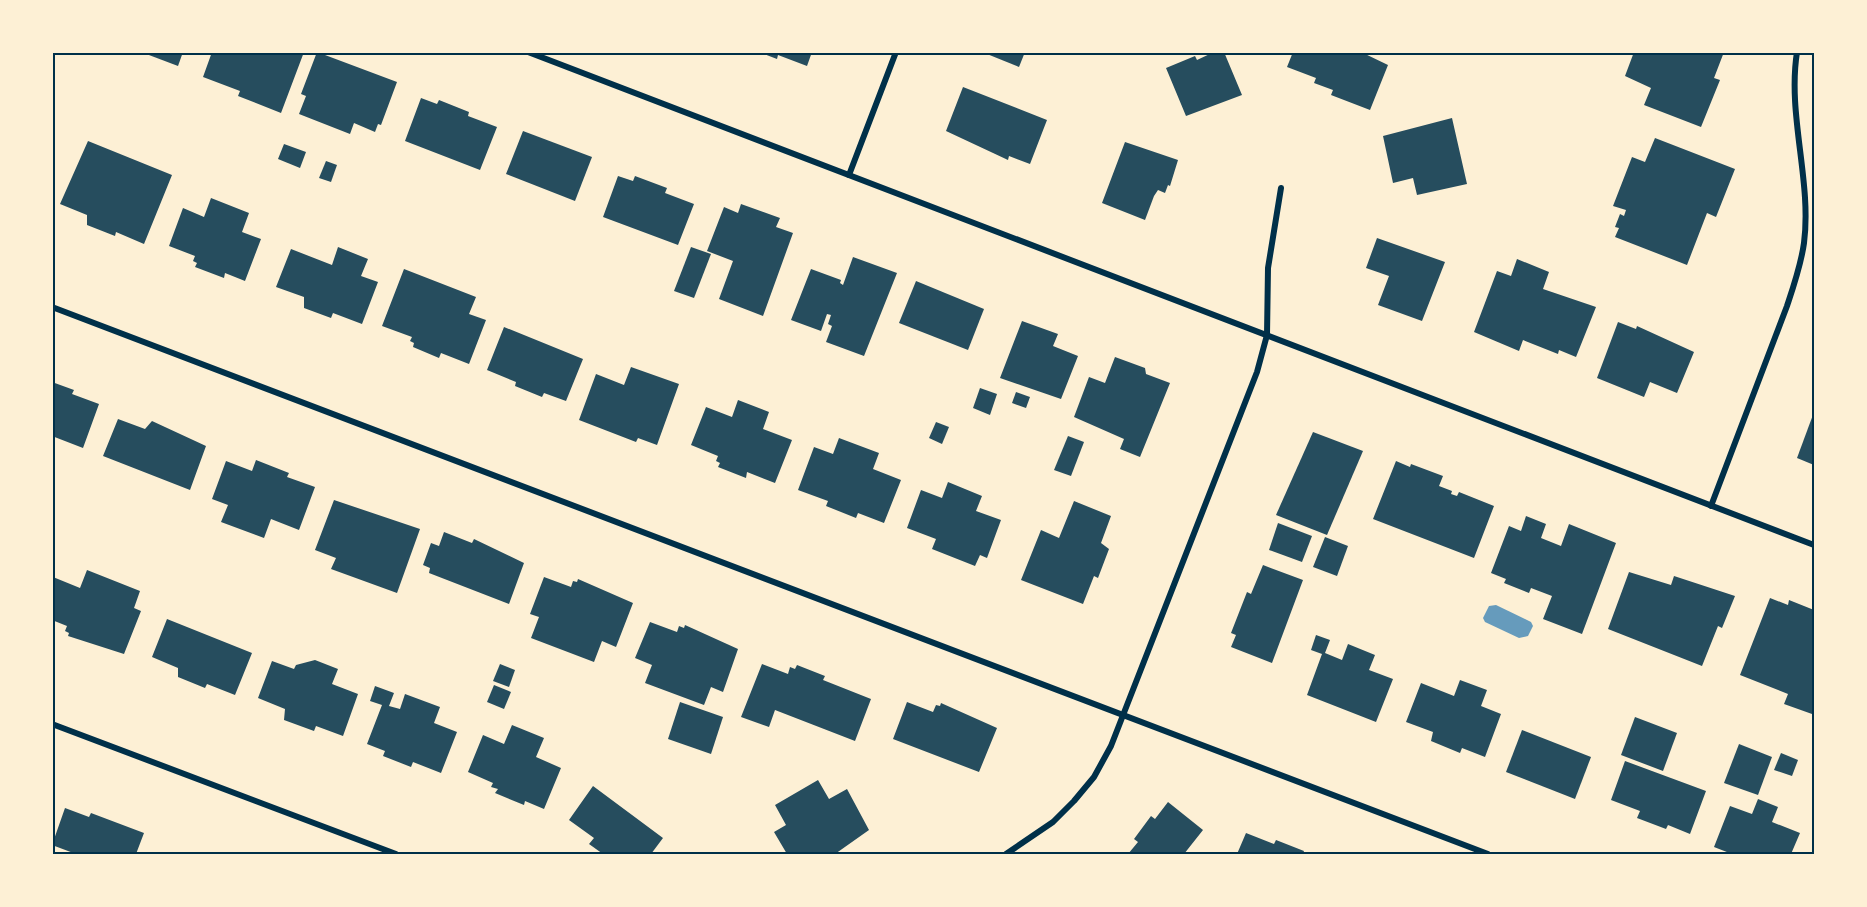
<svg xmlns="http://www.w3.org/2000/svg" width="1867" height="907" font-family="Karla,sans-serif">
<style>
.water{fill:#669bbc}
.building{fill:#264d5e}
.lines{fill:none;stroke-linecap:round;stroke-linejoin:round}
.minor{stroke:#003049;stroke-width:6}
.neatline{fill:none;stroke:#003049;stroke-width:2}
</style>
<rect width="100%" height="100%" fill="#fdf0d5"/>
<path class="water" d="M1496,605L1531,622L1533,626L1528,636L1519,638L1485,622L1483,618L1489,606Z"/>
<g class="building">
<path d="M141,52H183L178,66Z"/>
<path d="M212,52L254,55L255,52H304L281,113L238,96L240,91L203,77Z"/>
<path d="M317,52L397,82L381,125L378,124L375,132L354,123L350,134L299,114L306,96L301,94Z"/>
<path d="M759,52H812L807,66L778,55L777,59Z"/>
<path d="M982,52H1025L1019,67Z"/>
<path d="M1214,52H1224L1242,95L1186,116L1166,68L1195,56L1197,60Z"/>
<path d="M1293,52H1361L1388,65L1370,110L1331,95L1333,90L1314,83L1316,78L1287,67Z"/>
<path d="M1634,52H1724L1714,78L1720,80L1701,127L1644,105L1651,88L1625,76Z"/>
<path d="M963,87L1047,120L1030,164L1009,156L1008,160L946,131Z"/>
<path d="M421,98L437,104L439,100L469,112L468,116L497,127L480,170L405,141Z"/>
<path d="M1452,118L1467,184L1417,195L1413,178L1393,183L1383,136Z"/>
<path d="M523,131L592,157L575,201L506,174Z"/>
<path d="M1655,138L1735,169L1716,217L1707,213L1687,265L1615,237L1619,228L1615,227L1620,214L1624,216L1626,210L1613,206L1632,157L1645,162Z"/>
<path d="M88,141L172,175L144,244L116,232L115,236L87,225V215L60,204Z"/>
<path d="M1125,142L1178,160L1170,186L1168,185L1165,193L1158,190L1154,196L1145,220L1102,203Z"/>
<path d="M284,144L306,152L300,168L278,159Z"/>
<path d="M326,161L337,165L331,182L319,178Z"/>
<path d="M618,176L633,181L635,176L667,188L665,193L694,204L678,245L603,217Z"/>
<path d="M211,198L249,213L242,232L261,239L245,281L225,273L224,278L195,267L197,263L193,261L195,256L169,246L183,208L204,217Z"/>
<path d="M741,204L780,218L776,227L793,233L763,316L719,299L733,261L707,251L724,207L738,213Z"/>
<path d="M1377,238L1445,262L1422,321L1378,305L1389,276L1366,268Z"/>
<path d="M338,247L368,259L361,276L378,282L362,324L333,313L331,318L304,308V297L276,287L291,249L332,265Z"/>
<path d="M691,247L711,254L694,298L674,291Z"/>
<path d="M853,257L897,273L864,356L826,342L832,326L828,324L831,315L827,314L821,331L791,320L811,269L841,280L840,283L843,285Z"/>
<path d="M1517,259L1549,272L1543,289L1596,307L1576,357L1559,350L1558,354L1523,340L1519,351L1474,332L1497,271L1511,276Z"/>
<path d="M404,269L476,297L469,314L486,320L469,364L441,353L439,358L413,347L414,343L410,341L412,337L382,326Z"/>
<path d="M916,281L984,309L968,350L899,323Z"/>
<path d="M1022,321L1058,334L1053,346L1078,356L1061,399L1000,378Z"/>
<path d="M1618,322L1636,329L1637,326L1694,352L1677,393L1650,382L1644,397L1597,378Z"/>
<path d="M504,327L583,359L566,401L544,393L542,397L515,386L516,382L487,370Z"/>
<path d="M1115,357L1145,368L1146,374L1170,383L1140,457L1120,449L1124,439L1074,417L1089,377L1105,383Z"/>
<path d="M631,367L679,384L657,445L638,438L636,442L579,420L596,374L624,385Z"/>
<path d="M52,382L74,390L72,394L99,404L83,448L52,436Z"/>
<path d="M980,388L997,394L990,415L973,408Z"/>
<path d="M1016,392L1030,397L1026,408L1012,403Z"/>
<path d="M738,400L769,412L763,429L792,440L775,483L747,472L746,478L718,467L720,463L716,461L718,456L691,445L706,407L732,417Z"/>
<path d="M1814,412V465L1797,458Z"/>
<path d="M118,419L145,429L152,421L206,446L190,490L103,456Z"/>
<path d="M936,422L949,427L942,444L929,438Z"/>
<path d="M1313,432L1363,451L1327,535L1276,515Z"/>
<path d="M1068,436L1084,442L1071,476L1054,470Z"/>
<path d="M839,438L879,453L873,469L901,480L884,523L858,513L856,518L826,506L828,501L798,490L814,447L833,454Z"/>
<path d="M256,460L289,473L287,477L315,487L299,530L271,519L264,538L221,522L228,505L212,499L226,461L252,471Z"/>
<path d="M1396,461L1410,467L1411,464L1443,476L1439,486L1452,491L1451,494L1457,496L1459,492L1494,506L1474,558L1373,519Z"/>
<path d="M948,482L982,496L976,511L1001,520L987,558L980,555L975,566L932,549L936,539L907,528L921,490L942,498Z"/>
<path d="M334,500L420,529L397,593L331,569L336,558L315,550Z"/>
<path d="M1074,501L1111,516L1101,543L1109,549L1098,578L1094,576L1083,604L1021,580L1041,530L1059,538Z"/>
<path d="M1526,516L1546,524L1541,538L1561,546L1569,524L1616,543L1582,634L1543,619L1552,596L1531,588L1529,593L1504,583L1506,579L1491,573L1509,526L1521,531Z"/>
<path d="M1278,523L1312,536L1302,562L1269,550Z"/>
<path d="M444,532L472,543L474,539L524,563L509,604L429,573L430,568L423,565L431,543L439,546Z"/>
<path d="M1325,537L1348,546L1337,576L1313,567Z"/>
<path d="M1263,565L1303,580L1272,663L1231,647L1236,635L1231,633L1247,592L1251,594Z"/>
<path d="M87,570L140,591L134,608L141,611L124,654L68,636L69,633L65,631L67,626L52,620L53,577L80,588Z"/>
<path d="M1629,572L1671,585L1674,576L1735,596L1722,628L1718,626L1702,666L1608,629Z"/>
<path d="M544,577L571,587L573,581L577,582L578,579L633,603L616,647L602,641L594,662L531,638L539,617L530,614Z"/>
<path d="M1770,598L1788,605L1789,600L1814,610V707L1812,714L1784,704L1788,694L1740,675Z"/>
<path d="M167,619L252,653L235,695L207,684L205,688L178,677V668L152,657Z"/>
<path d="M650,622L677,632L679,626L684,628L685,625L738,649L723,692L711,687L704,705L645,683L652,665L635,658Z"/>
<path d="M1316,635L1330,640L1325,653L1342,660L1348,644L1375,655L1369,670L1393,679L1376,722L1307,695L1322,654L1311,650Z"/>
<path d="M315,660L338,669L332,684L358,694L343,736L316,726L314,731L284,720L285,709L258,698L272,661L294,669L296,665Z"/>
<path d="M500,664L515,670L509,687L493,681Z"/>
<path d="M762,664L788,674L790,667L795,669L797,665L825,676L823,680L871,699L855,741L775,710L769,727L741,717Z"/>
<path d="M1460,680L1487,690L1481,706L1501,714L1485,757L1462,748L1460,753L1431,741L1433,732L1406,722L1421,683L1454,696Z"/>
<path d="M494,685L511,692L504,709L487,702Z"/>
<path d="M375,686L394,693L389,706L400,709L405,694L440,707L434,723L457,732L441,773L413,762L411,767L383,756L385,751L367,744L382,705L370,701Z"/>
<path d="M680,702L723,717L711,754L668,739Z"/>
<path d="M907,702L933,712L936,705L940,706L941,703L997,728L979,772L893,739Z"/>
<path d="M1635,717L1677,733L1663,771L1621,755Z"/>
<path d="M512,725L544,738L536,757L561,768L544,809L525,801L524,805L495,793L498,789L491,787L493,783L468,772L483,735L504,744Z"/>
<path d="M1522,730L1591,757L1575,799L1506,772Z"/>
<path d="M1739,744L1772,757L1758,795L1724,783Z"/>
<path d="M1781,753L1798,760L1792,776L1774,770Z"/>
<path d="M1625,761L1706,791L1690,834L1668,825L1666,829L1637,818L1640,811L1611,800Z"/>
<path d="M818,780L829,799L847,789L869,830L835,854H820L819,852L814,854H787L774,832L786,825L775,805Z"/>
<path d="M593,786L663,838L651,854H603L589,844L594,838L569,820Z"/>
<path d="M1758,799L1778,807L1772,822L1800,833L1791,854H1732L1714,847L1730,806L1752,814Z"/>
<path d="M1168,802L1203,830L1184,854H1128L1138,842L1134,839L1151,816L1155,819Z"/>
<path d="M65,808L89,817L91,813L144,833L136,854H76L52,845Z"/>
<path d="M1246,833L1274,844L1276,840L1304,851L1303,854H1237Z"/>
</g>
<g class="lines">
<g class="minor">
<path d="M528,52L1814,545"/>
<path d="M849,175L896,52"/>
<path d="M52,307L1488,854"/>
<path d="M1711,506L1787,306C1794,285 1801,265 1804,243C1812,181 1787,115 1797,52"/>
<path d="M52,724L396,854"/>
<path d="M1006,854L1053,822L1074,801L1094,777L1111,746L1257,372L1267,335L1268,268L1281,188"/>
</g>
</g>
<rect width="1867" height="907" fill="none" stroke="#fdf0d5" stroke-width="108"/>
<rect x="54" y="54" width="1759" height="799" class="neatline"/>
</svg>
